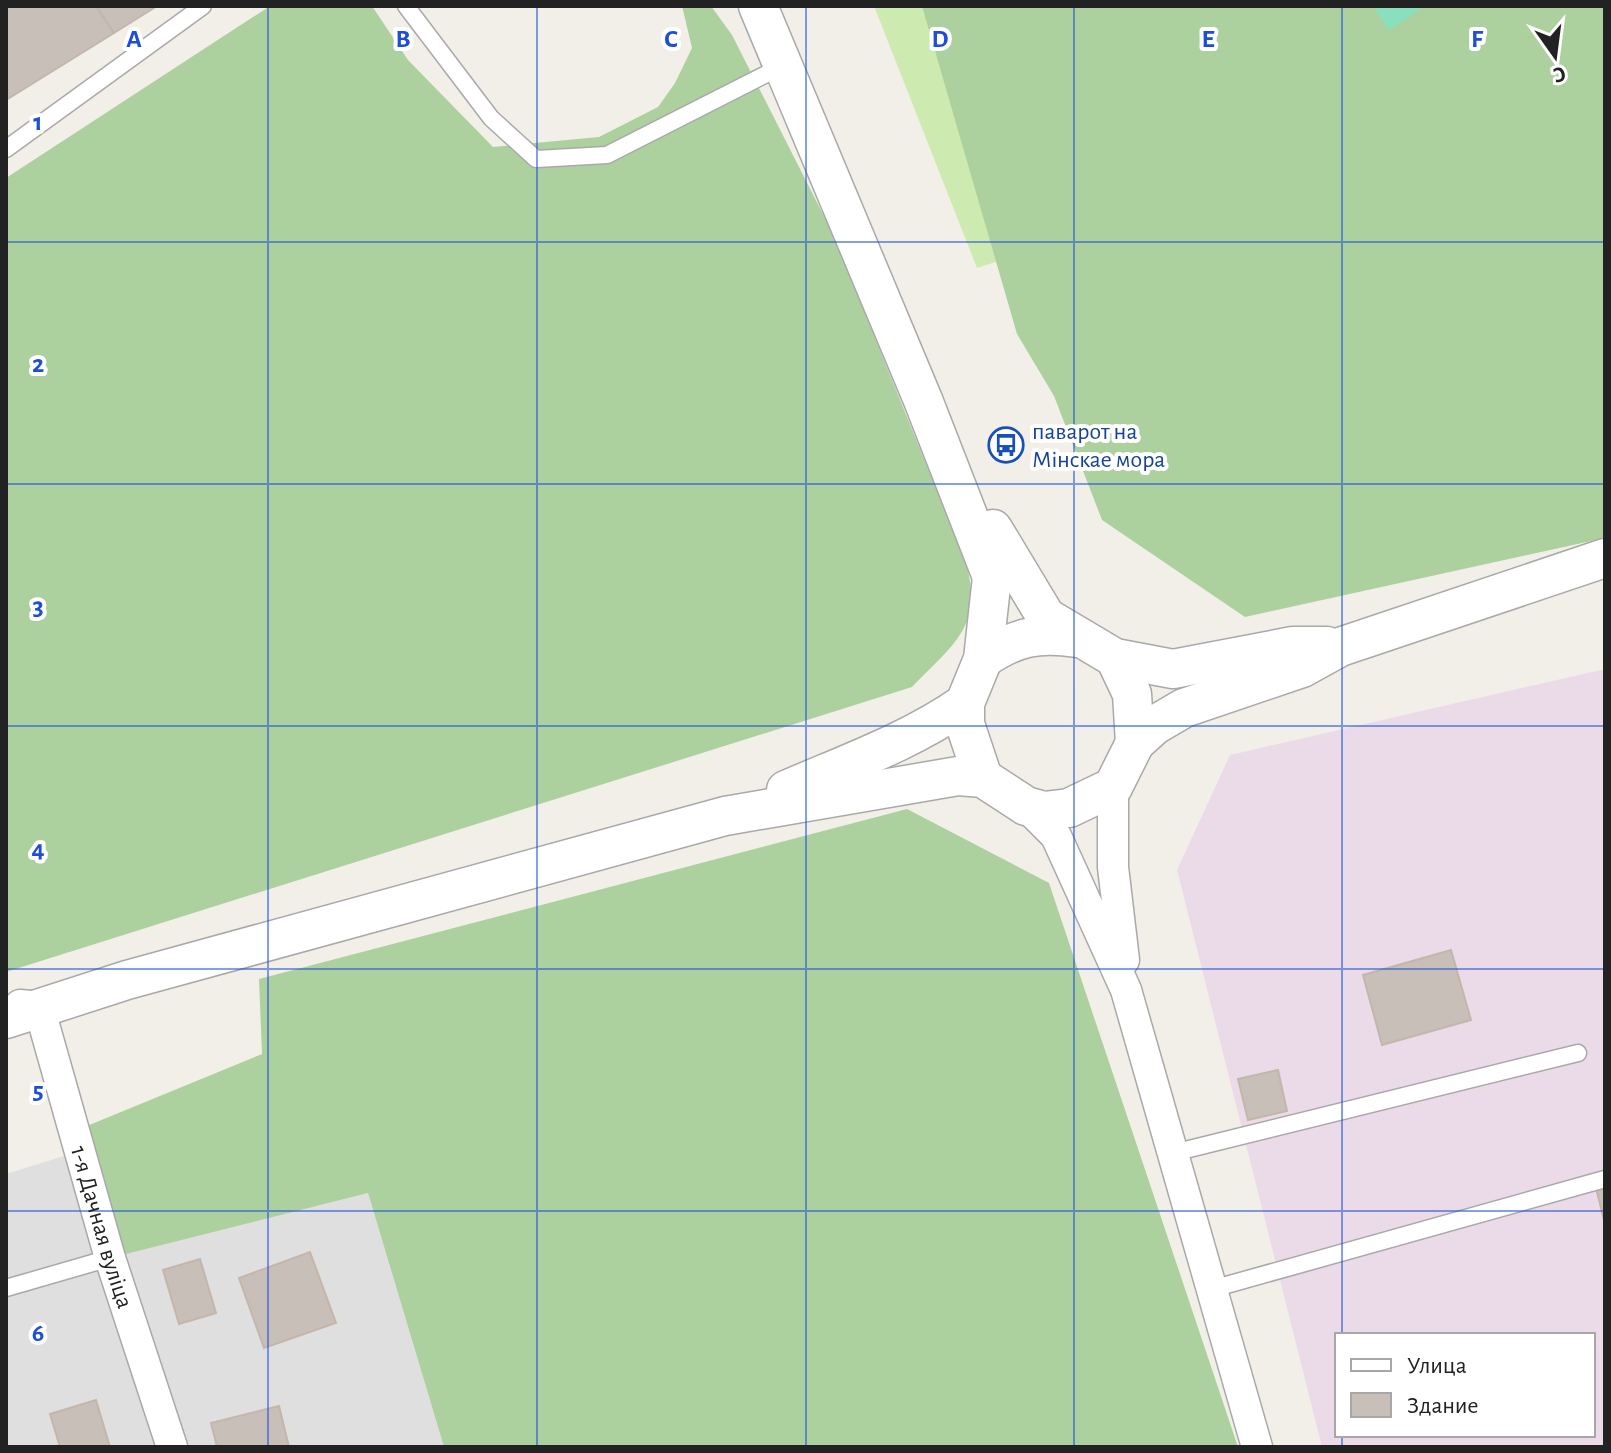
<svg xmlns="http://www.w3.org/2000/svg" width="1611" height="1453" font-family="'Alegreya Sans',sans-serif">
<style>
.residential{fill:#e0dfdf}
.industrial{fill:#ebdbe8;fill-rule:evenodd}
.grass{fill:#cdebb0}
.forest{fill:#add19e}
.pitch{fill:#88e0be}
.building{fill:#c7bfb8;stroke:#c4b6ab;stroke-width:2}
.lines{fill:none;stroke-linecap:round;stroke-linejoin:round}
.service-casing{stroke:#a9a9a9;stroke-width:19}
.minor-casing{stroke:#a9a9a9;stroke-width:33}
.tertiary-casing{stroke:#a9a9a9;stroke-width:41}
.service{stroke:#fff;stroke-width:16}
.minor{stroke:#fff;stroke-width:30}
.tertiary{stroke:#fff;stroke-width:38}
.grid{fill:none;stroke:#1d4ed8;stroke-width:2;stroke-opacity:0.55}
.labels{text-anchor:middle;stroke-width:8;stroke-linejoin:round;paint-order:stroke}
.transit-label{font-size:24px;fill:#164399;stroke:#fff;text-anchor:start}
.street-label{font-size:24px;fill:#222;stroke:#fff}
.grid-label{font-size:26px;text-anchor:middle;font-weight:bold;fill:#1d4ed8;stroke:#fff;stroke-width:8;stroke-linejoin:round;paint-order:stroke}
</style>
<rect width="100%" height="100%" fill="#f2efe9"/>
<path class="residential" d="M80,1151L110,1257L368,1193L444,1447H6V1174Z"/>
<path class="industrial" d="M1605,669V1447H1322L1177,870L1230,755ZM1337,1335H1593V1435H1337Z"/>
<path class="grass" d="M874,6H924L1018,255L977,268Z"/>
<g class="forest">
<path d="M270,6H372L408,60L493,147L599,137L658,107L675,83L692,48L682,6H711L732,35L832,232L965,560C985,626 954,643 912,687L6,972V178Z"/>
<path d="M922,6H1605V538L1245,617L1102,520L1054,396L1017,334Z"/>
<path d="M907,809L1049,883L1238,1447H444L368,1193L110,1258L82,1128L262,1054L259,979Z"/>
</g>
<path class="pitch" d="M1373,6H1425L1389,30Z"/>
<g class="building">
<path d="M6,6H96L114,33L6,100Z"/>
<path d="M96,6H157L114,33Z"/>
<path d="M1451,950L1471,1020L1382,1045L1363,975Z"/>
<path d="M1278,1070L1287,1111L1248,1120L1238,1079Z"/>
<path d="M1605,1186V1224L1596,1188Z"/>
<path d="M310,1252L336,1323L264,1348L239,1278Z"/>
<path d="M200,1259L216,1313L179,1324L163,1270Z"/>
<path d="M96,1400L110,1447H60L50,1414Z"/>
<path d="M279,1406L289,1447H217L211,1423Z"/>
</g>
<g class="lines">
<defs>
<g id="service">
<path d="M406,6L491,118L536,159L607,155L782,66"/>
<path d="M6,149L203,6"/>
<path d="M1173,1153L1578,1053"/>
<path d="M6,1288L110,1258"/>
<path d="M1212,1289L1605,1179"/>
</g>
<g id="minor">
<path d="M1113,787V867L1124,960"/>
<path d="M1026,806L1056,836L1126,990L1257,1447"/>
<path id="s1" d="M20,1005L39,1007L110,1258L172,1447"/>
</g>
<g id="tertiary">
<path d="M758,6L923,400L992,577L983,659L965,703V724L983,778"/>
<path d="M993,529L1046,617L1115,658L1173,669L1293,646H1327"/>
<path d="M1115,658L1132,694L1135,743"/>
<path d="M983,659C1015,637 1038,632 1077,638"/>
<path d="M786,790C846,764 911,741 965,703"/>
<path d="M6,1019L127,980L725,816L958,776L983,778L1026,806L1044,811L1069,808L1113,787L1135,743L1155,725L1184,708L1302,668L1340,647L1605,558"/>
</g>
</defs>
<use href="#service" class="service-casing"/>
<use href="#minor" class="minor-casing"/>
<use href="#tertiary" class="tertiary-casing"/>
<use href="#service" class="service"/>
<use href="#minor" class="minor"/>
<use href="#tertiary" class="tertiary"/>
</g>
<path class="grid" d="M268,6V1447M537,6V1447M806,6V1447M1074,6V1447M1342,6V1335M6,242H1605M6,484H1605M6,726H1605M6,969H1605M6,1211H1605M1342,1435V1447"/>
<defs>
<symbol id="bus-ring" viewBox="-11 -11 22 22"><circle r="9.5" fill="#fff" stroke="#1a4fb4" stroke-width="1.5"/><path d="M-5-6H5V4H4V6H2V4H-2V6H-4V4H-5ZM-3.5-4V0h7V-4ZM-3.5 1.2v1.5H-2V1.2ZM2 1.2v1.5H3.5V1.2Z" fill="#1a4fb4"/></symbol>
</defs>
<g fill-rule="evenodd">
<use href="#bus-ring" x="986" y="425" width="40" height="40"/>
</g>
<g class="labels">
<g class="transit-label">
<text x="1032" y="439">паварот на<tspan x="1032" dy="28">Мінскае мора</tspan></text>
</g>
<g class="street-label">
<text dy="8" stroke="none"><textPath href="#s1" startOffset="248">1-я Дачная вуліца</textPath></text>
</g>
</g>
<g class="grid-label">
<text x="134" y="47">A</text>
<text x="403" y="47">B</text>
<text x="671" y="47">C</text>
<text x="940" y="47">D</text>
<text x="1208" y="47">E</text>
<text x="1477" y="47">F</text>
<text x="38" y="130">1</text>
<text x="38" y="372">2</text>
<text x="38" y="615">3</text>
<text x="38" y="857">4</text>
<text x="38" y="1099">5</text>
<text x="38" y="1341">6</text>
</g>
<rect width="1611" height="1453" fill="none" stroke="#222222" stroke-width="16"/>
<rect x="1335" y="1333" width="260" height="104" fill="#ffffff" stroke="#a7a7a7" stroke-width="2"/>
<rect x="1351" y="1359" width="40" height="12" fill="#ffffff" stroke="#a7a7a7" stroke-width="2"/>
<text x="1407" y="1373" font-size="24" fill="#222222">Улица</text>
<rect x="1351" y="1393" width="40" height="24" fill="#c7bfb8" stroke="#a7a7a7" stroke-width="2"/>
<text x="1407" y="1413" font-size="24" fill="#222222">Здание</text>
<g transform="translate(1555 56) rotate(166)" stroke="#ffffff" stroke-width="6" paint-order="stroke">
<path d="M0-6L14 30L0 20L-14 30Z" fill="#222222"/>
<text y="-12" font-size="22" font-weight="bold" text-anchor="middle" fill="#222222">С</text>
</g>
</svg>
